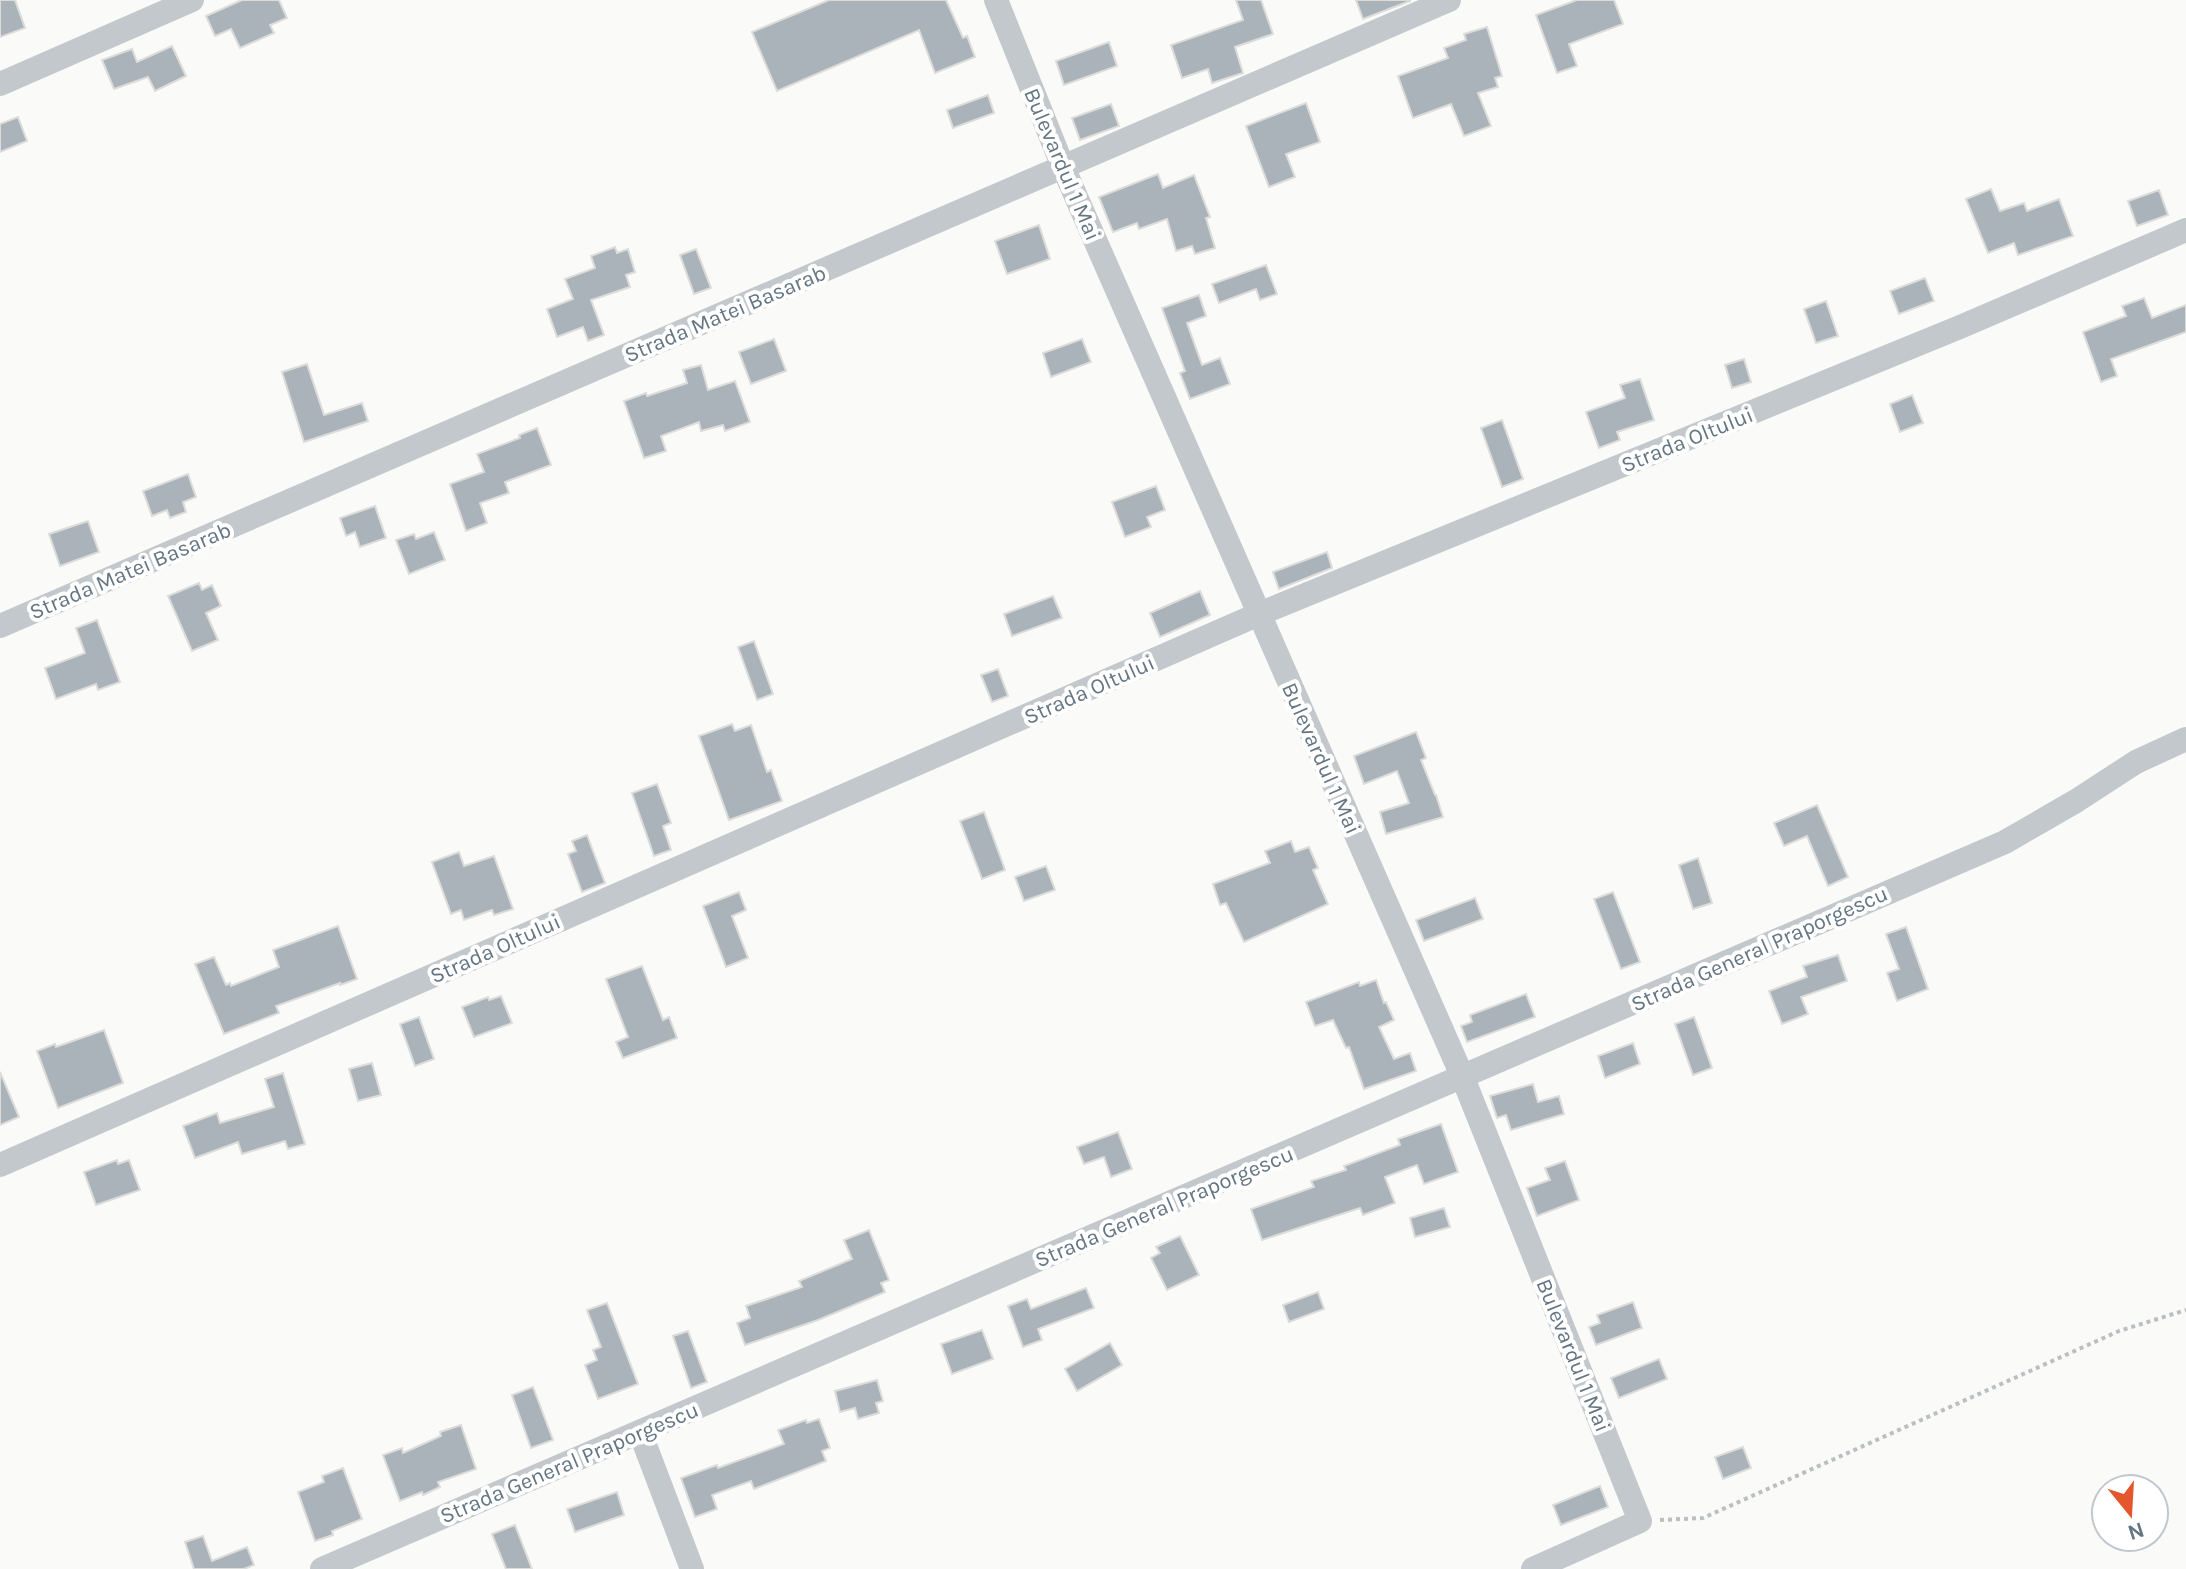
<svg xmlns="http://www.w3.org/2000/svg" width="2186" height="1569" font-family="Karla,sans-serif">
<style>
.building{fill:#aab3b9;stroke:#dcdcda;stroke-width:2}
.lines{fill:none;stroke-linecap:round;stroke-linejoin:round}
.path{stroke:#bbbfc2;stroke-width:4;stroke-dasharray:4 4;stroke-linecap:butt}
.minor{stroke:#c3c8cc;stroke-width:24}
.labels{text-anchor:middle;stroke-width:8;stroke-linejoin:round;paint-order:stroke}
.street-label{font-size:22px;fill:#657683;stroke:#fff}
</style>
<rect width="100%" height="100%" fill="#fafaf8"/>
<g class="building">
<path d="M0,0H15L25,28L0,37Z"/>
<path d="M242,0H279L287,18L270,25L274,33L240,48L231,29L215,36L206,16Z"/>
<path d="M829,0H946L963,38L967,36L975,57L935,73L919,30L777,91L752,32Z"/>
<path d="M1236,0H1261L1273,34L1235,47L1243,73L1212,83L1208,69L1182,78L1171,45L1243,20Z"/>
<path d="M1356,0H1410V1L1363,19Z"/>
<path d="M1577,0H1614L1623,24L1569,44L1577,66L1557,73L1536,15Z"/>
<path d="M1487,27L1502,76L1495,78L1498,87L1478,93L1491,126L1464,136L1451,104L1413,118L1398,76L1448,58L1444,48L1466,40L1464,34Z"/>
<path d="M1109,42L1117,66L1064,85L1056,61Z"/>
<path d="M172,46L186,76L155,91L148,77L114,89L102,60L132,49L137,62Z"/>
<path d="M988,95L994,113L953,128L947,110Z"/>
<path d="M1306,103L1320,142L1286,154L1295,177L1269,187L1246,126Z"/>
<path d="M1111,104L1119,126L1080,140L1072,118Z"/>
<path d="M18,117L27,141L0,152V124Z"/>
<path d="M1158,174L1163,188L1194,175L1210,217L1206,218L1215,248L1195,254L1192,246L1176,251L1167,219L1139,229L1137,223L1113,232L1099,197Z"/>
<path d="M1991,189L2000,211L2024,203L2027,211L2059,199L2073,236L2018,255L2014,243L1988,253L1966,199Z"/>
<path d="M2159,190L2168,215L2137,226L2128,201Z"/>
<path d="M1039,225L1050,259L1007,274L995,241Z"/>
<path d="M615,247L617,253L628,249L635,272L626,275L630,287L591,300L604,335L588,341L583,327L557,337L547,309L573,299L565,279L595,268L591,256Z"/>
<path d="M696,249L711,288L694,294L680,255Z"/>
<path d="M1266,265L1277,294L1260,300L1256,289L1219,303L1212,284Z"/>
<path d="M1925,278L1934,301L1899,314L1890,291Z"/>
<path d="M1199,295L1206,316L1187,323L1202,365L1220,358L1230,384L1190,399L1180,373L1185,371L1162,308Z"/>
<path d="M2144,298L2152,318L2186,305V332L2111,359L2117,376L2101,382L2083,332L2126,316L2122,306Z"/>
<path d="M1826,301L1838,336L1816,343L1804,309Z"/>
<path d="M774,339L786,371L751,384L739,352Z"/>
<path d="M1082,339L1091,362L1051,377L1043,353Z"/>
<path d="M1744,359L1751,382L1732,388L1725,365Z"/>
<path d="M307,364L324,415L362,403L368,421L304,442L282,372Z"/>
<path d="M701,365L708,390L735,381L750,422L725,431L723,425L701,431L699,422L661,436L666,451L644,458L624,401L646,393L647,396L687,383L683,370Z"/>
<path d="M1640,379L1654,420L1617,432L1620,440L1599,448L1586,412L1625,398L1620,385Z"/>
<path d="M1912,395L1923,423L1900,432L1890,404Z"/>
<path d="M1502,420L1523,479L1502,487L1481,428Z"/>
<path d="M537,428L551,465L505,482L509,493L480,503L487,523L466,531L450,484L484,472L477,454L520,438L519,435Z"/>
<path d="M188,474L196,497L183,502L186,512L170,518L167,510L152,516L143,491Z"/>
<path d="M1156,486L1165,510L1147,517L1151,527L1125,537L1112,502Z"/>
<path d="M375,506L386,538L360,547L355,532L346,536L340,518Z"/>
<path d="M88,521L99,552L60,566L49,534Z"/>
<path d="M434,532L445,560L409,574L396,540L414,534L416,539Z"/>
<path d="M1327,552L1332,568L1279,589L1273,572Z"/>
<path d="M199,583L202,590L212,585L221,606L206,613L218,640L192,651L168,596Z"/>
<path d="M1200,591L1210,615L1160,637L1150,613Z"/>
<path d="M1053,596L1062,618L1012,636L1004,614Z"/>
<path d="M97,620L120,682L98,690L96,684L56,699L45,668L85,653L76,628Z"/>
<path d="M754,641L773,694L757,700L738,647Z"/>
<path d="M998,669L1008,696L992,702L981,675Z"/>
<path d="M732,724L735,731L751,725L767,772L771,770L782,801L729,820L699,736Z"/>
<path d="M1416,732L1426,758L1421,760L1435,795H1436L1443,817L1386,834L1380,812L1409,803L1397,771L1364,784L1354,756Z"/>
<path d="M657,784L671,823L663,826L671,850L654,856L632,793Z"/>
<path d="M1817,805L1848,877L1828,886L1807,836L1784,846L1774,823Z"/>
<path d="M984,812L1005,870L982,879L960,821Z"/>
<path d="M587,835L605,883L582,892L568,854L576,851L572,841Z"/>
<path d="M1291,841L1295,852L1309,847L1318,868L1313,870L1328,904L1244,942L1226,903L1220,905L1213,884L1270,863L1265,851Z"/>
<path d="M459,852L464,866L494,856L513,909L494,915L492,910L464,920L461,910L451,914L432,862Z"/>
<path d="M1698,858L1712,903L1693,909L1679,865Z"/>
<path d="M1046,866L1055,890L1024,901L1015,877Z"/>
<path d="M739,892L746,910L732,916L748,958L726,967L703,906Z"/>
<path d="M1613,892L1640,962L1621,969L1594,899Z"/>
<path d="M1475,898L1483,919L1424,941L1416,920Z"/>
<path d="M338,926L357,979L340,985V983L276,1006L279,1013L224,1034L195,964L214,957L226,985L230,983L231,986L279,967L273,950Z"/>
<path d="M1906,927L1928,989L1897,1001L1887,973L1899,969L1886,934Z"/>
<path d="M1838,955L1847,981L1801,997L1808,1014L1782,1024L1769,991L1807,977L1803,966Z"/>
<path d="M642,966L663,1020L669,1017L677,1038L623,1058L616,1042L628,1037L606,979Z"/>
<path d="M1376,980L1384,1003L1386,1002L1394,1020L1379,1027L1394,1059L1410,1053L1416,1071L1364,1089L1349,1047L1346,1048L1333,1020L1315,1026L1306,1002L1359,982L1360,986Z"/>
<path d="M1526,994L1535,1017L1467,1042L1461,1026L1472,1022L1470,1015Z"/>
<path d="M501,996L512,1023L474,1037L462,1007L488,997L489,1000Z"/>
<path d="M419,1017L434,1059L415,1066L400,1024Z"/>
<path d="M1694,1017L1712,1068L1693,1075L1675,1024Z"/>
<path d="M104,1030L123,1083L58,1108L37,1051L55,1044L56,1047Z"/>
<path d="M1633,1043L1640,1064L1605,1078L1598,1056Z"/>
<path d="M372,1063L381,1095L358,1101L349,1069Z"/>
<path d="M0,1072L19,1117L0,1125Z"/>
<path d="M283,1073L305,1144L288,1149L285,1141L242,1154L238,1142L195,1158L183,1126L217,1113L220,1123L274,1107L265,1079Z"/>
<path d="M1533,1084L1538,1102L1559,1096L1564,1114L1511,1130L1506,1115L1497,1118L1490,1096Z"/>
<path d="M1441,1124L1458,1172L1424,1184L1417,1165L1385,1177L1395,1203L1363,1215L1360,1208L1262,1240L1251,1209L1314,1187L1311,1181L1346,1170L1344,1166L1400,1145L1398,1139Z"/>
<path d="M1118,1132L1132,1169L1111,1177L1104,1157L1084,1164L1077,1147Z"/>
<path d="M117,1160L118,1164L129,1160L140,1190L96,1205L84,1172Z"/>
<path d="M1565,1161L1579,1200L1537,1216L1527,1188L1550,1180L1545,1168Z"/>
<path d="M1444,1208L1450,1227L1415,1237L1410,1218Z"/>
<path d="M869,1230L889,1280L881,1283L885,1292L818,1320L745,1345L737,1323L750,1318L746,1306L802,1287L799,1281L852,1259L844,1240Z"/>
<path d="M1180,1236L1199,1275L1167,1290L1151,1258L1160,1253L1156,1247Z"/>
<path d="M1086,1288L1094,1308L1038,1329L1042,1340L1023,1347L1008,1306L1027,1299L1031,1309Z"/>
<path d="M1318,1292L1324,1309L1289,1322L1283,1305Z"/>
<path d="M1633,1302L1642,1328L1596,1345L1589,1327L1600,1323L1597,1315Z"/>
<path d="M607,1303L638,1384L598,1399L585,1365L597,1360L593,1350L601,1347L587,1310Z"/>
<path d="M982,1330L993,1359L952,1374L941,1344Z"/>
<path d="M688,1331L707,1382L691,1388L673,1336Z"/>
<path d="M1110,1343L1122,1365L1077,1391L1065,1369Z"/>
<path d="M1659,1359L1667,1379L1619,1398L1611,1378Z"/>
<path d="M877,1380L883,1401L876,1403L879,1413L858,1419L855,1408L840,1412L835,1391Z"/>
<path d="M533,1387L553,1440L531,1448L512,1395Z"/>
<path d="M819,1419L830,1448L822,1451L826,1461L754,1489L751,1481L712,1495L717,1509L695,1517L681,1478L717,1465L718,1468L784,1444L778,1430L806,1420L807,1423Z"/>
<path d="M461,1425L476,1469L438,1482L440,1487L423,1495L422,1492L400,1501L383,1455L402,1448L403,1453L441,1436L440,1432Z"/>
<path d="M1743,1447L1751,1468L1723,1479L1715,1457Z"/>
<path d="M343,1468L362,1519L332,1531L333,1535L315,1541L298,1492L324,1482L322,1476Z"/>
<path d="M1600,1486L1608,1507L1561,1525L1553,1505Z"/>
<path d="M617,1492L624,1515L575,1532L567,1509Z"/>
<path d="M515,1525L532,1569H506L492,1534Z"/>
<path d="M203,1536L212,1561L247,1547L254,1565L244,1569H194L185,1542Z"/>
</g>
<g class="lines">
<path class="path" d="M1660,1520L1703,1518L2119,1331L2186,1310"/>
<g class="minor">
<path d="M996,0L1063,167L1463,1078L1640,1521L1533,1569"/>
<path d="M0,84L192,0"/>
<path d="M0,626L1449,0"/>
<path d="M0,1165L1259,614L1960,327L2186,230"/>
<path d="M640,1432L692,1569"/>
<path d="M322,1569L2005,842L2076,801L2136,762L2186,739"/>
</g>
</g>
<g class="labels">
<g class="street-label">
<text transform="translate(1063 164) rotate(67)" y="8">Bulevardul 1 Mai</text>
<text transform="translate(725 313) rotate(-23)" y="8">Strada Matei Basarab</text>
<text transform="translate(1687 439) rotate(-22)" y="8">Strada Oltului</text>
<text transform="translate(130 570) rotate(-23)" y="8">Strada Matei Basarab</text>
<text transform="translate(1089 689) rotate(-24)" y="8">Strada Oltului</text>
<text transform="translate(1322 758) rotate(66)" y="8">Bulevardul 1 Mai</text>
<text transform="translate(495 948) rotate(-24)" y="8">Strada Oltului</text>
<text transform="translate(1759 948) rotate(-24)" y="8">Strada General Praporgescu</text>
<text transform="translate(1164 1206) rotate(-23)" y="8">Strada General Praporgescu</text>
<text transform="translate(1574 1355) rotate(68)" y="8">Bulevardul 1 Mai</text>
<text transform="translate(569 1462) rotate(-23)" y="8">Strada General Praporgescu</text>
</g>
</g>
<g transform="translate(2130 1513) rotate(162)"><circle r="38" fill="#ffffff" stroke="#c1c8cd" stroke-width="2"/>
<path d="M0-6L14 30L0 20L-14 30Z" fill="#e4572e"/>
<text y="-12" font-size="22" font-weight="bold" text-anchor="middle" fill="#657683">N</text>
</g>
</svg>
